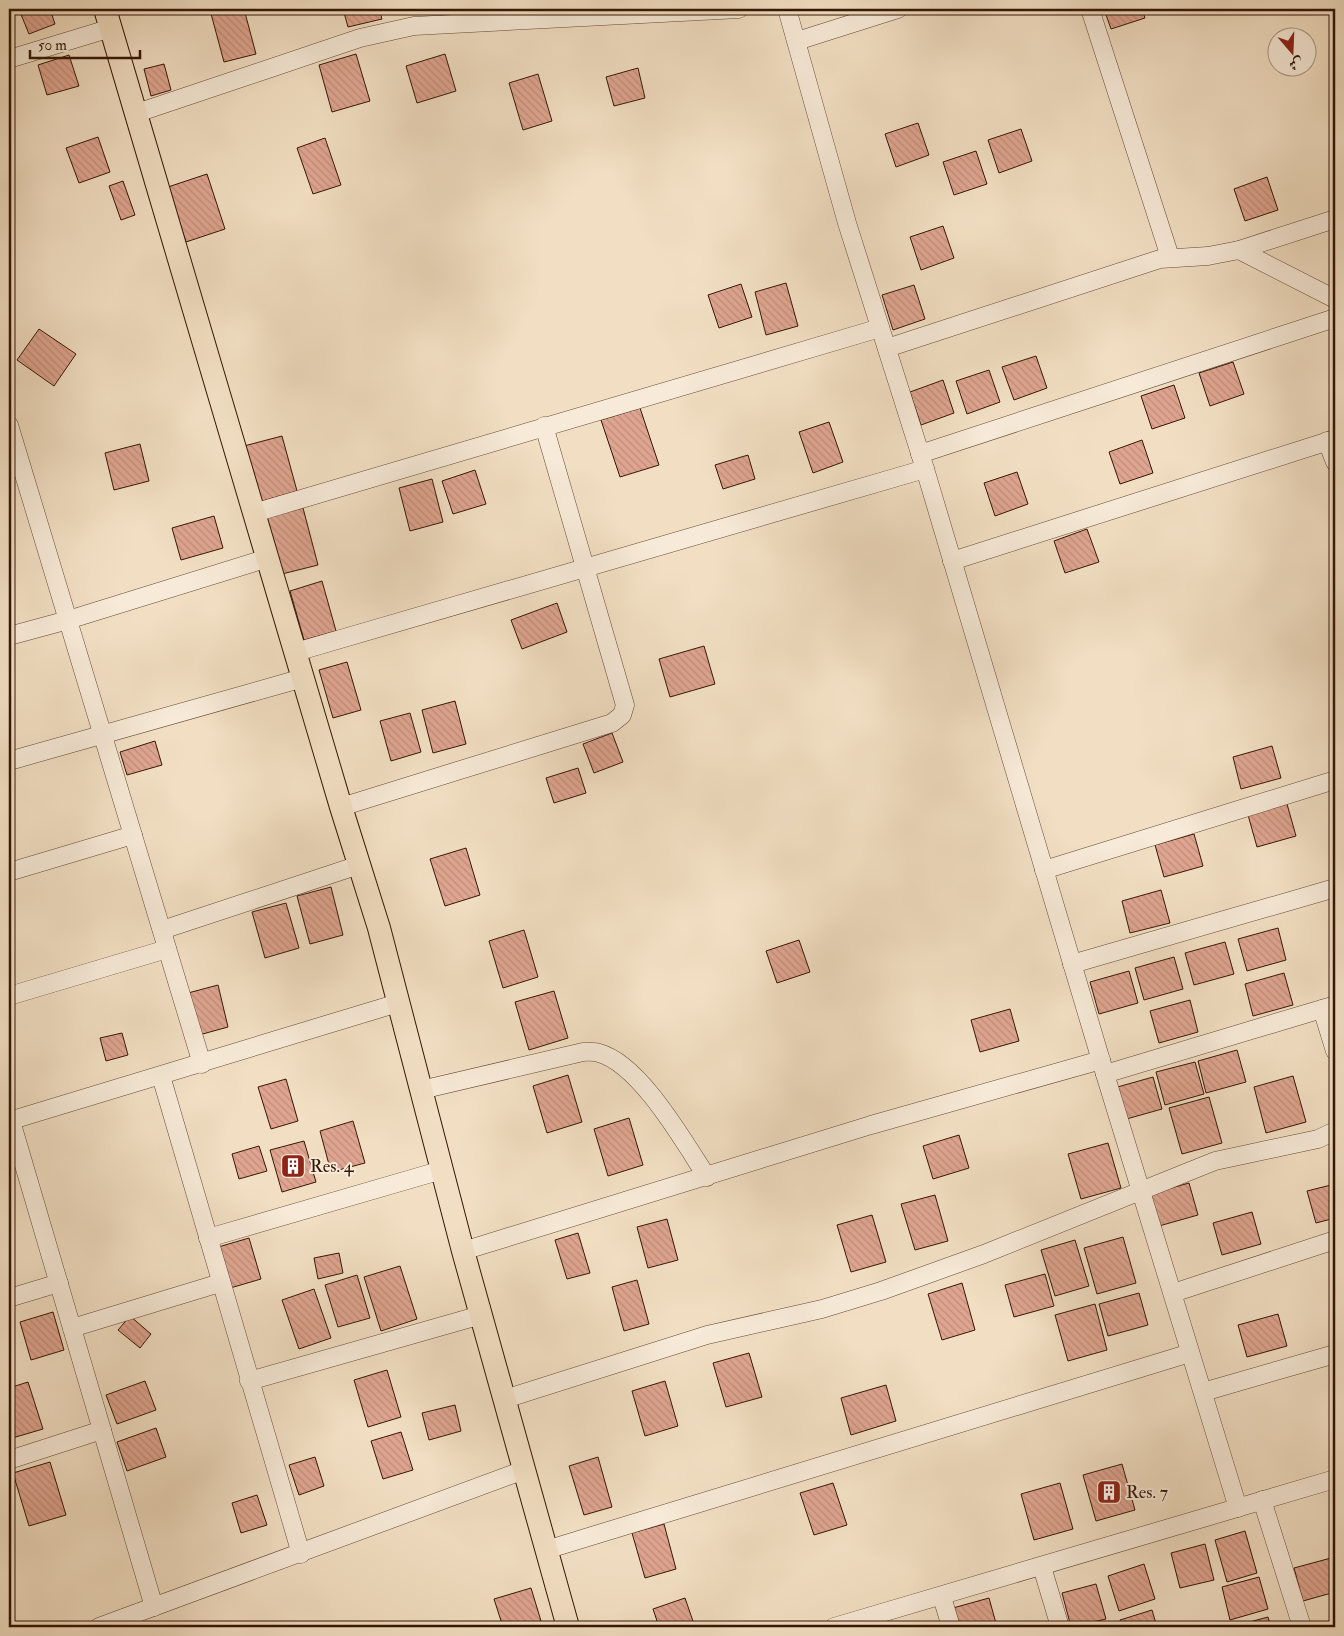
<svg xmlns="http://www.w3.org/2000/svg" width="1344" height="1636" font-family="'IM FELL Double Pica',Amiri,serif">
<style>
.building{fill:url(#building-back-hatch);stroke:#351606}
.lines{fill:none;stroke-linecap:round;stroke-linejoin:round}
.minor-casing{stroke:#644835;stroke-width:19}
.major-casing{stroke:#351606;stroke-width:24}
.minor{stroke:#f7ead8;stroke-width:18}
.major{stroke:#f2dfc3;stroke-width:22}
.labels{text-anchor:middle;stroke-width:4;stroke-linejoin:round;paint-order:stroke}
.poi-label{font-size:18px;fill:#351606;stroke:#f7ead8;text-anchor:start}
</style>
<defs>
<pattern id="building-back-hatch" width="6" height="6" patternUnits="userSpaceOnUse" patternTransform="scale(1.25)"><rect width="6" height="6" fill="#dfa590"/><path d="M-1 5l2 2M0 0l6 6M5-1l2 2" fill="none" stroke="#c08d7b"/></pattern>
</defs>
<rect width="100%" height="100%" fill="#f2dfc3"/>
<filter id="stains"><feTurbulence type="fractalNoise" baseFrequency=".004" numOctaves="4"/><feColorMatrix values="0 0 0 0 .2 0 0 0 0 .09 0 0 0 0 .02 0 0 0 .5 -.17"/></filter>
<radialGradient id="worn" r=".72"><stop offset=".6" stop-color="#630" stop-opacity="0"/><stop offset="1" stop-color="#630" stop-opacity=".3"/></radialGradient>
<g class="building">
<path d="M28,9H50L55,24L29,34L20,12Z"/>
<path d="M215,9H244L256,54L224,62L210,10Z"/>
<path d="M343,9H379L382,19L348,27Z"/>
<path d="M1104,9H1142L1145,18L1111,29Z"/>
<path d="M356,54L370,101L332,112L319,65Z"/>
<path d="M445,54L456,91L417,103L406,66Z"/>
<path d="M69,55L79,86L47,95L38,65Z"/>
<path d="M164,64L171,90L151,96L144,69Z"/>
<path d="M638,68L645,98L614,106L606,77Z"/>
<path d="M538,74L552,121L523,130L509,83Z"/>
<path d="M1335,110V126L1331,112Z"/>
<path d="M918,123L929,155L896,167L885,134Z"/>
<path d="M1021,129L1032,161L999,173L988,140Z"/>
<path d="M98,137L110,172L79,183L66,148Z"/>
<path d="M325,138L341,185L313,194L297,148Z"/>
<path d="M976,151L987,184L954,195L943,162Z"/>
<path d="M207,174L225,229L186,242L168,187Z"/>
<path d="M1267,177L1278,210L1245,221L1234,189Z"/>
<path d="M123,181L135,215L121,220L109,186Z"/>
<path d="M943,226L954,258L921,270L910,237Z"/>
<path d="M786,283L798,326L766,335L755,292Z"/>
<path d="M741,284L752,317L719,328L708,295Z"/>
<path d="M914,285L925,319L893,330L882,295Z"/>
<path d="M39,329L76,354L54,386L17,360Z"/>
<path d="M1036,356L1047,388L1014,400L1002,367Z"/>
<path d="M1233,362L1244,394L1210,406L1199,373Z"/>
<path d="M989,370L1000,402L967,414L956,381Z"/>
<path d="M943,380L954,413L921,425L910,392Z"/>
<path d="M1174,385L1185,418L1152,429L1141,396Z"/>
<path d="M640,408L659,465L620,477L601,420Z"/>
<path d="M829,422L843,462L813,473L799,432Z"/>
<path d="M282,436L297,491L259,502L244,446Z"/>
<path d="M1142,440L1153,473L1120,484L1109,452Z"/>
<path d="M140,444L149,481L114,490L105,453Z"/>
<path d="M748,455L755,479L723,489L715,465Z"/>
<path d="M475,470L486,504L453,514L442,481Z"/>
<path d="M1017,472L1028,504L995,516L984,483Z"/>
<path d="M432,479L443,522L410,531L399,488Z"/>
<path d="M303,508L318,565L282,574L267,517Z"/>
<path d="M214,516L223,548L181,560L172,528Z"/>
<path d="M1087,529L1099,562L1065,573L1054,541Z"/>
<path d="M322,581L336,631L304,640L290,591Z"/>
<path d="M557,603L567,632L522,649L511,620Z"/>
<path d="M704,646L715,684L670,697L659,659Z"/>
<path d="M347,662L361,710L333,718L319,670Z"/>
<path d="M455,701L466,744L433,753L422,710Z"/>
<path d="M410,713L421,752L391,761L380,721Z"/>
<path d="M612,733L623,762L594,773L583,744Z"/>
<path d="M155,741L162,765L127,775L120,752Z"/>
<path d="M1272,746L1281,778L1241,789L1233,757Z"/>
<path d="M578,768L586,793L554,803L546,778Z"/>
<path d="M1287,804L1296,836L1257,847L1248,815Z"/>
<path d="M1194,834L1203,866L1164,877L1155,845Z"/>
<path d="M466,848L480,895L445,906L430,859Z"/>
<path d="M331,887L343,935L310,944L297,896Z"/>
<path d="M1161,890L1170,923L1130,933L1122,901Z"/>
<path d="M286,903L299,948L265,958L252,912Z"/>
<path d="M1278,928L1286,960L1247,971L1238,939Z"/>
<path d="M524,930L538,977L503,988L489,941Z"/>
<path d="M799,940L810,972L777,983L766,951Z"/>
<path d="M1225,942L1234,974L1194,985L1185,953Z"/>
<path d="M1174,957L1183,989L1144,1000L1135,968Z"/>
<path d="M1129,971L1138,1003L1099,1014L1090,982Z"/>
<path d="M1284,973L1293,1005L1253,1016L1245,984Z"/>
<path d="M218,985L228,1027L199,1035L188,993Z"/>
<path d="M554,991L568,1038L529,1050L515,1002Z"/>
<path d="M1190,1000L1198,1032L1159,1043L1150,1011Z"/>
<path d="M1010,1009L1019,1041L980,1052L971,1020Z"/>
<path d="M122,1033L128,1055L106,1061L100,1038Z"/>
<path d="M1237,1050L1246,1082L1206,1093L1198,1061Z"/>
<path d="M1195,1062L1204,1094L1165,1105L1156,1072Z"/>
<path d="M568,1075L582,1122L547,1133L533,1086Z"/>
<path d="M1293,1076L1306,1122L1266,1133L1254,1087Z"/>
<path d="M1153,1077L1162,1109L1123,1120L1114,1088Z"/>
<path d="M286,1079L298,1121L271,1129L258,1087Z"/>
<path d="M1209,1097L1222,1143L1182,1154L1169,1108Z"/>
<path d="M629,1118L643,1165L608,1176L594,1129Z"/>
<path d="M353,1121L365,1163L331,1172L320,1131Z"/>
<path d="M959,1135L969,1168L933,1179L923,1146Z"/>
<path d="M304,1141L316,1182L282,1192L270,1150Z"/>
<path d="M1108,1143L1121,1188L1081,1199L1068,1154Z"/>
<path d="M259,1146L267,1171L239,1179L232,1154Z"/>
<path d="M1189,1183L1198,1215L1159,1226L1150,1194Z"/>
<path d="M1335,1184V1218L1316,1223L1307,1191Z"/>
<path d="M935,1195L948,1241L915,1250L901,1204Z"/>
<path d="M1252,1212L1261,1244L1222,1255L1213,1223Z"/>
<path d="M872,1215L886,1262L851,1272L837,1225Z"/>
<path d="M667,1219L678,1260L648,1268L637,1227Z"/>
<path d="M578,1233L590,1273L567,1279L555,1240Z"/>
<path d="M1123,1237L1136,1283L1097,1294L1084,1248Z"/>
<path d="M249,1238L261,1279L227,1289L215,1248Z"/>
<path d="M1075,1240L1089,1286L1055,1296L1041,1250Z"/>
<path d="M339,1253L343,1273L318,1279L314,1258Z"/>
<path d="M400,1266L417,1319L381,1331L364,1277Z"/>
<path d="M1045,1274L1054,1306L1014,1317L1005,1285Z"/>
<path d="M357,1275L370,1318L338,1327L325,1285Z"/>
<path d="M637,1280L649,1324L624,1331L612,1287Z"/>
<path d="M962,1283L975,1330L942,1340L928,1294Z"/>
<path d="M314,1289L331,1338L299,1349L282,1300Z"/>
<path d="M1139,1293L1148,1325L1108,1336L1099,1304Z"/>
<path d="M1095,1304L1107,1350L1068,1361L1055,1315Z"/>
<path d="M53,1312L64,1350L31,1360L20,1322Z"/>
<path d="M1278,1314L1287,1346L1247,1357L1238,1325Z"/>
<path d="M130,1316L151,1334L140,1348L118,1330Z"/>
<path d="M749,1353L762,1397L726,1407L713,1363Z"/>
<path d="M387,1370L401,1417L368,1427L354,1380Z"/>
<path d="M145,1381L156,1410L117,1424L106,1395Z"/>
<path d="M665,1381L678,1426L645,1436L632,1391Z"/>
<path d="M28,1382L43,1429L9,1439V1388Z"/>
<path d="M886,1385L896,1421L851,1435L841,1398Z"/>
<path d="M455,1405L461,1431L429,1440L422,1413Z"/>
<path d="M156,1428L166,1457L127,1471L117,1442Z"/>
<path d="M401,1432L413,1470L383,1479L371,1441Z"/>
<path d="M315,1457L324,1486L299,1495L289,1465Z"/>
<path d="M598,1457L612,1507L584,1515L569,1466Z"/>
<path d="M50,1462L66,1515L29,1526L13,1473Z"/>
<path d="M1122,1464L1135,1510L1096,1521L1083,1475Z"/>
<path d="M833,1483L847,1525L814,1535L800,1493Z"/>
<path d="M1060,1483L1073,1529L1034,1540L1021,1494Z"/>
<path d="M257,1495L267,1525L241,1533L232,1503Z"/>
<path d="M664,1524L676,1569L645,1578L632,1533Z"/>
<path d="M1245,1531L1257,1573L1227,1582L1215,1540Z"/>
<path d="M1205,1544L1214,1580L1180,1588L1171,1553Z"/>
<path d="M1331,1558L1335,1572V1592L1303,1601L1294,1568Z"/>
<path d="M1144,1564L1155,1599L1119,1611L1108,1576Z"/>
<path d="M1259,1577L1268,1609L1230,1620L1222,1587Z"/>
<path d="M1096,1584L1106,1619L1071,1627L1062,1593Z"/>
<path d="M531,1588L541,1621L521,1627H503L494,1599Z"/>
<path d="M685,1598L695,1627H659L653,1609Z"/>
<path d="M989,1598L997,1627H958L953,1608Z"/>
<path d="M1152,1610L1157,1627H1122L1120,1620Z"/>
<path d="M1268,1617L1271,1627H1231Z"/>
</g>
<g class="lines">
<defs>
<g id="minor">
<path d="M787,9L847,223L925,469L1105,1074L1238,1508"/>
<path d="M1090,9L1170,257"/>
<path d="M797,41L898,9"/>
<path d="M9,59L111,28"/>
<path d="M137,113L360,38L414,26L739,9"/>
<path d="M1239,250L1335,299"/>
<path d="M887,348L1160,259L1208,256L1239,250L1335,219"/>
<path d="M9,425L202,1064"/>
<path d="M1327,441L1335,462"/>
<path d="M920,454L1335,318"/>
<path d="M254,513L880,328"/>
<path d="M952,561L1335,439"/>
<path d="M9,636L68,620L268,558"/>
<path d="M296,652L925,469"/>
<path d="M9,761L303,678"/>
<path d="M341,807L612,723L622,715L625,705L544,426"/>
<path d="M1044,870L1335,780"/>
<path d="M9,872L133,835"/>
<path d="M162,930L359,865"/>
<path d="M1072,964L1335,888"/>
<path d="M9,996L167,949"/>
<path d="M1322,1009L1335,1051"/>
<path d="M1105,1074L1335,1005"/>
<path d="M161,1076L301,1554"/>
<path d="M421,1090L583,1052C588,1052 594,1051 599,1053C640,1064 684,1142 707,1177"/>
<path d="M9,1121L398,1003"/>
<path d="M11,1121L154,1607"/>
<path d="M208,1238L442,1170"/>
<path d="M463,1251L871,1125L1101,1060"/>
<path d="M1173,1293L1335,1240"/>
<path d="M9,1298L59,1283"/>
<path d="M72,1328L220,1283"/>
<path d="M249,1381L481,1315"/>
<path d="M1203,1392L1335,1354"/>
<path d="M505,1399L707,1335L822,1309L881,1291L984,1254L1215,1161L1318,1139L1335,1131"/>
<path d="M9,1460L102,1430"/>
<path d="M1262,1500L1302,1627"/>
<path d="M546,1550L1190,1353"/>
<path d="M1042,1567L1060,1627"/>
<path d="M942,1597L951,1627"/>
<path d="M99,1627L524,1470"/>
<path d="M834,1627L1335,1479"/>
</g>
<path id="major" d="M105,9L341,807L379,928L463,1251L568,1627"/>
</defs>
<use href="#minor" class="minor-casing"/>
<use href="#major" class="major-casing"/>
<use href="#minor" class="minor"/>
<use href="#major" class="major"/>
</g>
<defs>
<symbol id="building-square" viewBox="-11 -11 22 22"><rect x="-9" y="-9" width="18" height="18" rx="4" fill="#8f2418" stroke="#f7ead8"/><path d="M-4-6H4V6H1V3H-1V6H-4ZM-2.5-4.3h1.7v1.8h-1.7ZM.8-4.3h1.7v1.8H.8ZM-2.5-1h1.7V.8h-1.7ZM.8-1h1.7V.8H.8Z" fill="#fff"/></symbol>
</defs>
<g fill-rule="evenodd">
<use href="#building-square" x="279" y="1152" width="28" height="28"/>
<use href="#building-square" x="1095" y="1478" width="28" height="28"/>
</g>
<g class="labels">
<g class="poi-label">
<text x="310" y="1172">Res. 4</text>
<text x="1126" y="1498">Res. 7</text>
</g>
</g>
<rect width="1344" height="1636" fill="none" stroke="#f2dfc3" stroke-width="30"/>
<rect x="10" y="10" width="1324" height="1616" fill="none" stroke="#351606" stroke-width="2.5"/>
<rect x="15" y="15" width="1314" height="1606" fill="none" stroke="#351606"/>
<g transform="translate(1292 52) rotate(161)"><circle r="24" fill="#f7ead8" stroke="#a99584"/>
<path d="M0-4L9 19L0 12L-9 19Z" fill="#8f2418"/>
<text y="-8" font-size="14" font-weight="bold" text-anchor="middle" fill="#351606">ش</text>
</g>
<path d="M30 50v8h110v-8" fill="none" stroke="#351606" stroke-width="2.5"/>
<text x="38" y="50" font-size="15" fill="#351606" stroke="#f7ead8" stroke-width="4" paint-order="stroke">50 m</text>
<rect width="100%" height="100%" filter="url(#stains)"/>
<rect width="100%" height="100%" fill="url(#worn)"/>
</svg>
